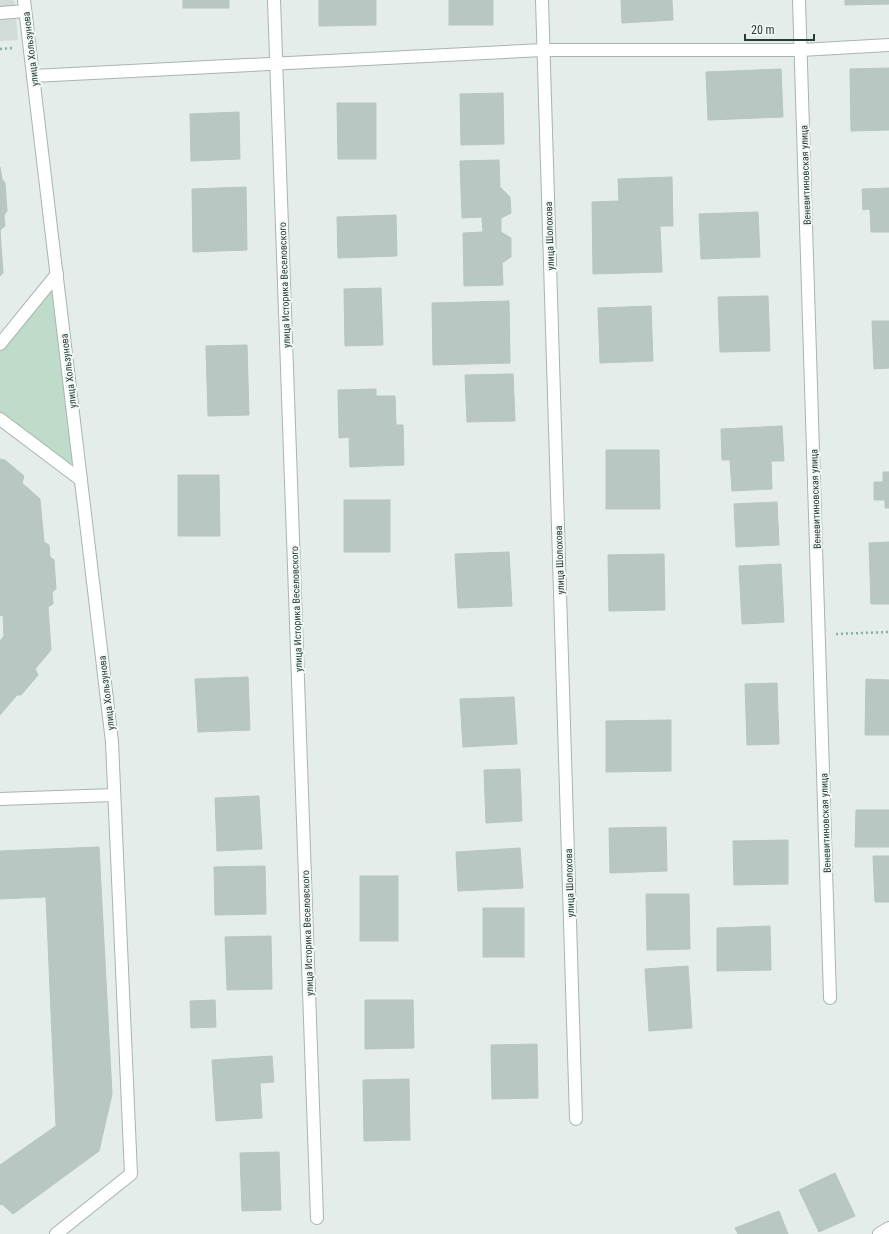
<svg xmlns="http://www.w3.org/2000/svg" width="889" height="1234" font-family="'Roboto Condensed',sans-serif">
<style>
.built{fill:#d2dcd9}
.green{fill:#bedcc9}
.building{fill:#b9c7c3;stroke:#b6c6c1}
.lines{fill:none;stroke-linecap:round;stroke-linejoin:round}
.lane-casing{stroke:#a7b5b1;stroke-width:14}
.street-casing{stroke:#a7b5b1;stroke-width:14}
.path{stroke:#86afa6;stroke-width:2.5;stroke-dasharray:2 3;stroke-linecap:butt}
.lane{stroke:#fff;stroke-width:12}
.street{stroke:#fff;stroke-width:12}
.labels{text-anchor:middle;stroke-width:4;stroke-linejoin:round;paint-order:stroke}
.street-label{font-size:10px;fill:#243d39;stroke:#f4f9f7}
</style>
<rect width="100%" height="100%" fill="#e4ede9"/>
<path class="built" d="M0,0H14L18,40L0,41Z"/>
<path class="green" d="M57,274L81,480L0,419V344Z"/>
<g class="building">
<rect x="183" y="0" width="46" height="8"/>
<path d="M319,0H376V25L319,26Z"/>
<rect x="449" y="0" width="44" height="25"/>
<path d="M621,0H672L673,20L622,23Z"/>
<path d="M845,0H889V4L845,5Z"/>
<path d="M889,68V130L851,131L850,69Z"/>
<path d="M781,69L783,117L708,120L706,72Z"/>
<path d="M503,93L504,144L461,145L460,94Z"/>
<path d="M337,103H376V159H338Z"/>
<path d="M239,112L240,159L191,161L190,114Z"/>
<path d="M499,160L500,187L510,197L511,213L501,218V232L511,238V257L502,263L503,285L464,286L463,233L483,232L482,217L462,218L460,161Z"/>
<path d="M0,167L2,179L5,183L7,211L4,215L5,226L0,230L3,273L0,276Z"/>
<path d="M672,177L673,226H660L662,272L593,274L592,202L619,201L618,179Z"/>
<path d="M246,187L247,250L193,252L192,189Z"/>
<path d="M889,188V232H871L870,209L863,210L862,189Z"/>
<path d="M758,212L760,257L701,259L699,214Z"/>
<path d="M396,215L397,256L338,258L337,217Z"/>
<path d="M381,288L383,345L345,346L344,289Z"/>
<path d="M768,296L770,351L720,352L718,297Z"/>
<path d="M509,301L510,363L433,365L432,303Z"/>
<path d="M651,306L653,361L600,363L598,308Z"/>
<path d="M872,321H889V368L874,369Z"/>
<path d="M247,345L249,415L208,416L206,346Z"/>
<path d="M513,374L515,421L467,422L465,375Z"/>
<path d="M376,389V396H395L396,425H403L404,465L350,467L349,437L339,438L338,390Z"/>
<path d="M782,426L784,461H771L772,489L732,491L730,460H722L721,429Z"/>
<path d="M606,450H659L660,509H606Z"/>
<path d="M0,459L5,460L24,476L22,483L40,499L44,542L49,545L50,557L54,560L56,589L52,592L53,604L48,607L51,650L35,669L38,675L21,695H17L0,715V641L4,636L3,615L0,616Z"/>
<path d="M883,472H889V508H885V500H874V482H883Z"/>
<path d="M178,475H219L220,536H178Z"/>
<rect x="344" y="500" width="46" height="52"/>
<path d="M777,502L779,545L736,547L734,504Z"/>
<path d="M889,542V604H871L869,543Z"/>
<path d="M509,552L512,606L458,608L455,554Z"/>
<path d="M664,554L665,610L609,611L608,555Z"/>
<path d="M781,564L784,622L742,624L739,566Z"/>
<path d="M248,677L250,730L198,732L195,679Z"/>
<path d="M866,679L889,680V735H865Z"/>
<path d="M777,683L779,744L747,745L745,684Z"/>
<path d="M514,697L517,744L463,747L460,699Z"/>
<path d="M671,720V771L606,772V721Z"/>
<path d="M520,769L522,821L486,823L484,770Z"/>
<path d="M259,796L262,849L217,851L215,798Z"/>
<path d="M856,810H889V847H855Z"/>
<path d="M666,827L667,871L610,873L609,828Z"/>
<path d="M788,840V884L734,885L733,841Z"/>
<path d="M99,847L112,1094L99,1151L13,1214L2,1204L0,1205V1165L56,1126L46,897L0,899V851Z"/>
<path d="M520,848L523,888L458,891L456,852Z"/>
<path d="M873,856H889V902H875Z"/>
<path d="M265,866L266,914L215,915L214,867Z"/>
<rect x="360" y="876" width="38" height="65"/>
<path d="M646,894H689L690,949L647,950Z"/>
<rect x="483" y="908" width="41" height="49"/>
<path d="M770,926L771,970L717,971V928Z"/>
<path d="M271,936L272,989L227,990L225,937Z"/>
<path d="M688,966L692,1028L649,1031L645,969Z"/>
<path d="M215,1000L216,1027L191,1028L190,1001Z"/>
<path d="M365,1000H413L414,1048L365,1049Z"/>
<path d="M537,1044L538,1098L492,1099L491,1045Z"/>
<path d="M272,1056L274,1082L260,1083L262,1118L216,1121L212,1060Z"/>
<path d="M409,1079L410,1140L364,1141L363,1080Z"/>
<path d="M279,1152L281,1210L242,1211L240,1153Z"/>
<path d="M835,1173L855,1216L819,1232L799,1190Z"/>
<path d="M779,1211L788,1234H738L735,1228Z"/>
</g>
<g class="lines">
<defs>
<g id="lane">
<path d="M0,13L25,11"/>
<path d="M0,344L57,274"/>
<path d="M0,419L81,480"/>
<path d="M0,799L114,795"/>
<path d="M56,1234L131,1174L112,742"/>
</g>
<g id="street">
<path d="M24,0L112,742"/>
<path d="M274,0L317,1218"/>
<path d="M542,0L576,1119"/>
<path d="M799,0L830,998"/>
<path d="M33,76L543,50H801L889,45"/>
<path d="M879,1234L889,1228"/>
</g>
</defs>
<use href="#lane" class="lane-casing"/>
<use href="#street" class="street-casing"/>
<g class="path">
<path d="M0,49L13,48"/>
<path d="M836,634L889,632"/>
</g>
<use href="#lane" class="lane"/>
<use href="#street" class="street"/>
</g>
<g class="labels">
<g class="street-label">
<text transform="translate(30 49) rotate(-97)" y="4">улица Хользунова</text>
<text transform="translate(805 175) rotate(-92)" y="4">Веневитиновская улица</text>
<text transform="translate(549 236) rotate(-92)" y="4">улица Шолохова</text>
<text transform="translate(284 285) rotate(-92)" y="4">улица Историка Веселовского</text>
<text transform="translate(68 371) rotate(-97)" y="4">улица Хользунова</text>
<text transform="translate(815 499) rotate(-92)" y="4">Веневитиновская улица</text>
<text transform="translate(559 560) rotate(-92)" y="4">улица Шолохова</text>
<text transform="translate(296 609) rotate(-92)" y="4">улица Историка Веселовского</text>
<text transform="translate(106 693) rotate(-97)" y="4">улица Хользунова</text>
<text transform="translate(825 823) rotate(-92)" y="4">Веневитиновская улица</text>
<text transform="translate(569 883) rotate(-92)" y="4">улица Шолохова</text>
<text transform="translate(307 933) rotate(-92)" y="4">улица Историка Веселовского</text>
</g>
</g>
<path d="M745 34v6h69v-6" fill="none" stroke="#243d39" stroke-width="2"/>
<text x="751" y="34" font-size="12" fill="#243d39" stroke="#f4f9f7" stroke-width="3" paint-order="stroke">20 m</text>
</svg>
